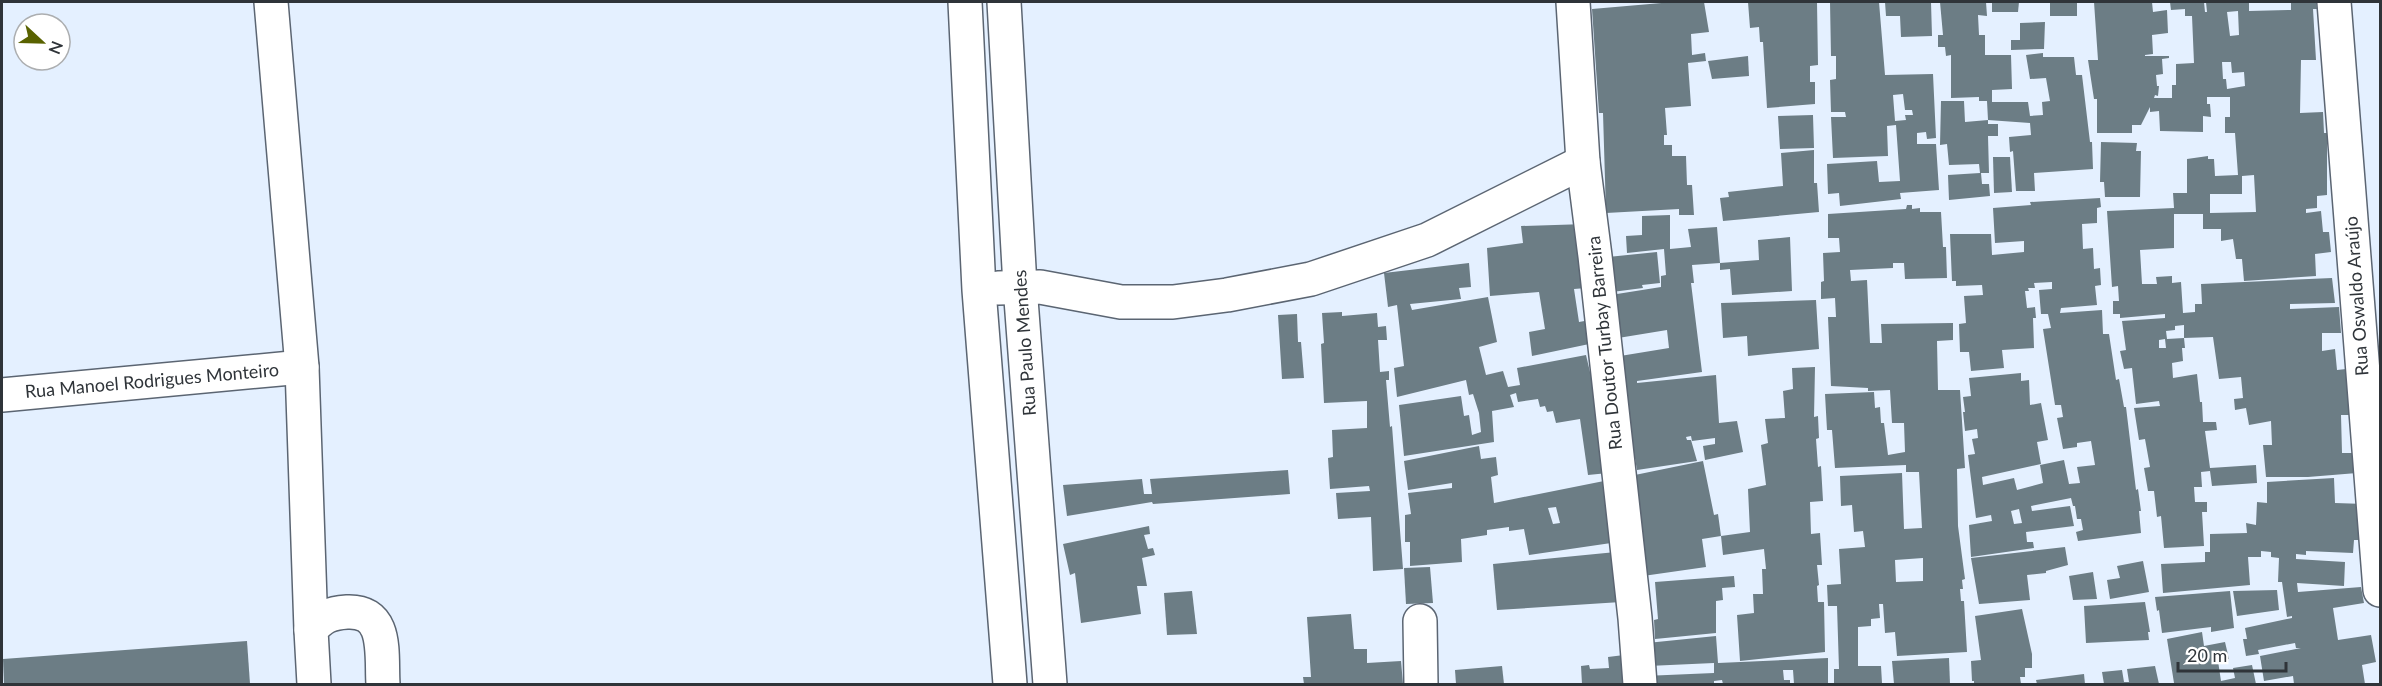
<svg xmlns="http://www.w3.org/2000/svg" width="2382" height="686" font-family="Lato,sans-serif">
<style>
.building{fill:#6c7d85;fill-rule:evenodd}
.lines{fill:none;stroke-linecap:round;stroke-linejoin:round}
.minor-casing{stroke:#5b6572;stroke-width:36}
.minor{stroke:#fff;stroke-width:33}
.labels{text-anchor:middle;stroke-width:6;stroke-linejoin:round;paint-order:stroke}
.street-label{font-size:18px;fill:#2f3439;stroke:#fff}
</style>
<rect width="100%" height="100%" fill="#e4f0ff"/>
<g class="building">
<path d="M1673,2H1704L1709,32L1691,34L1692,55L1705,53L1706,61L1688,63L1691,106L1665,108L1667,135H1664V145H1672V156H1686L1687,185H1692L1694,215H1679V209L1606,213L1603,113H1599L1592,9Z"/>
<path d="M1748,2H1817L1818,65L1810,66V82H1815V104L1767,108L1763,42H1760L1759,27L1750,28Z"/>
<path d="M1830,2H1879L1885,75L1933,74L1936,138L1927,139L1926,132L1917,133V144H1936L1939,190L1900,193L1901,199L1840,206L1839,193L1828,194L1827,164L1877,161L1879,182L1900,181L1896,125L1887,126L1888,156L1833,158L1831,117H1846L1845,112H1831L1830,80L1836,79V56H1831ZM1903,94L1905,110H1912L1913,115H1905L1906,120L1895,121L1893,95Z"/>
<path d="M1885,2H1931L1932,36L1901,37L1900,16H1886Z"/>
<path d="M1940,2H1986L1987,16L1978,15L1979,35H1985V55H2011L2012,89L1992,90V102H2028L2030,116L2043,115L2042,102L2050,101L2046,78L2030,79L2026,55L2043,53V57H2074L2076,75H2082L2090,142H2092L2093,169L2034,173L2035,191H2016L2013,151L2010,152L2009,137L2031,135L2030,123L1988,120L1987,101H1979V97L1951,98V55L1946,56L1945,47H1938V35H1943Z"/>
<path d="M1992,2H2019L2018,12H1992Z"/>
<rect x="2050" y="2" width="27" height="14"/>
<path d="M2094,2H2152L2153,12L2167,10L2168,33L2152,35L2153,54L2145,55V56H2169V58L2162,59L2163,74L2156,75L2157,86H2159L2158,96L2155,95L2154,98H2172V85H2176V64L2194,63L2192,16H2185V9L2171,10L2170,2H2204L2205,12H2207L2206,2H2249V11L2291,10V2H2316L2317,9H2313L2316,60H2301L2300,113L2323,112L2324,133H2327V195L2317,196V208L2306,209V213L2321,211L2323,232H2329L2331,252L2315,254L2316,276L2244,281L2242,259H2236L2233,239L2221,241V229H2203V214H2174V248L2140,250L2142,284H2157L2156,277L2172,276V283L2181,282L2183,313L2195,312V304H2202L2201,284L2332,278L2335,303L2290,304V309L2339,307L2341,333H2322V351L2335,349L2337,370L2346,369L2352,415H2341L2342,453H2356L2357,473L2308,477H2266L2263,445H2272L2271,421L2249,425L2246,408L2235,410L2234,399L2243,398L2241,377L2219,379L2213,337L2184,338L2185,348H2182L2183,361L2172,363L2173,378L2197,374L2200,402H2202L2203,422H2216L2217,430L2205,431L2210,468L2256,465L2257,483L2212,486L2210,471L2201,472L2202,487H2194L2195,502H2207V512H2202L2204,546L2164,548L2161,516L2157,517L2154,491H2148L2144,468L2150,467L2145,439L2139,440L2134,408L2160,406L2159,401L2136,404L2132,368L2124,369L2120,351L2126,350L2122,321L2165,318V314L2120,318V314H2113V301H2119L2118,286L2112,287L2107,211L2174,208L2173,193H2187V159L2208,156V159H2214L2215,176L2238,175L2235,133H2225V117H2230V97H2207V104H2210L2211,117L2203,116V132L2160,131L2159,111L2150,112V107L2141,125H2132V133H2097V99H2094L2088,60H2098ZM2238,11L2239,35L2230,36L2227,12ZM2222,62H2231L2232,73L2244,72L2245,86L2227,89L2226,79H2223ZM2254,175L2256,212L2210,213V194H2242V176ZM2184,325V338L2167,339L2166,331L2175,330V326ZM2165,339L2166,348H2159V340Z"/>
<path d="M2045,22L2044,49L2011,50V40H2020V23Z"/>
<path d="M1748,56L1749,76L1712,79L1708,61Z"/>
<path d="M1941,101H1964L1965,122L1988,120V124H1998V136H1988L1989,173H1981L1982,184H1989L1990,196L1949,200L1948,175L1980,173L1979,164L1949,165L1947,144L1940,145Z"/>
<path d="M1813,115L1814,148L1780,149L1778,116Z"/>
<path d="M2101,142L2137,143L2136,151H2141L2140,197H2105L2104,182H2100Z"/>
<path d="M1814,150V183H1817L1819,212L1723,221L1720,198L1729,197L1728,192L1783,186L1781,153Z"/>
<path d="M1993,157H2010L2012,192L1994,193Z"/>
<path d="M2100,198L2101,207L2097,208V223L2082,224L2083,249L2093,248L2094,269L2100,268L2101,285L2095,286L2097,305L2061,308L2060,313L2102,310L2103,334H2109L2116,380L2119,379L2124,407H2126L2136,490L2138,489L2141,511H2139L2141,533L2078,541L2076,532L2083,530L2081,519H2077L2075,506H2073L2071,498L2031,506L2032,511L2070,506L2074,526L2026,532L2027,542H2033L2034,548L1971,557L1969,525L1992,521L1991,515L1976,518L1968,455L1975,454L1972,439L1978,438L1977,429L1965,431L1963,412H1965L1963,397L1971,396L1969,378L2021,373V381L2029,380L2030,405L2041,403L2048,440L2037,442L2041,464L1982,477L1983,485L2014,478L2017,490L2043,483L2040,465L2064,460L2069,484L2080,483L2077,467L2095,465L2091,441L2077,443V447L2063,449L2057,418L2063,417L2061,405H2055L2043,329L2051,328L2048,314H2041L2039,290L2052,289V282L2034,283L2035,288H2028L2029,291H2025L2027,308L2035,307L2036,318H2033L2034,348L2002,350L2004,368L1971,371L1969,352H1960L1959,324L1966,323L1964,296L1983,295L1982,285L1956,286V281H1952L1950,234H1991L1992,255L2024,252V241L1995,243L1993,208L2031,205L2030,202ZM2019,509L2022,523L2014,524L2011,511Z"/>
<path d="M1907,205H1912V209L1920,208V212H1941L1943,247H1946L1947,278L1905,279L1904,263H1893V268L1850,270L1851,281L1867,280L1870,343H1882L1881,324L1953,323V340L1937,341L1938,390H1960L1965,468L1957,469L1958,526L1965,579L1962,580L1963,589H1960L1961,601H1964L1967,652L1897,656L1895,632L1885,633L1883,604H1879L1880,618L1871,619V626L1858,627V666H1881L1882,683L1834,684V669H1839L1837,606H1828L1827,585L1841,584L1839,549L1865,547L1863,531L1854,532L1852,505L1841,506L1840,476L1902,473L1904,529L1922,528L1919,472H1906V465L1835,468L1832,430H1827L1825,394L1874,392L1875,408L1880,407L1881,423H1884L1888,455L1905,452L1904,423H1892L1890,390L1868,391V388L1831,386L1828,317H1836L1835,298L1821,299V282L1824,281L1823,253L1840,252L1839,238H1828V214L1906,209ZM1923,558V581L1896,582L1895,560Z"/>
<path d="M1670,215V249L1691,247L1688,229L1717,227L1720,263L1692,265L1694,283H1691L1702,372L1637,381V383L1716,375L1719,423L1737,421L1743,452L1705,460L1703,446L1715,444V438L1692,441L1691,436L1686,437L1687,440H1691L1697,461L1637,470L1631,435L1623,436L1614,357L1669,348L1667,330L1612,339L1608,302L1617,300V294L1661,287V276L1666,275L1664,249L1627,253L1626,236L1642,235V216Z"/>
<path d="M1586,224V288L1574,289L1579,322L1590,320L1594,343L1532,356L1529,332L1545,329L1539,292L1490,296L1487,248L1523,243L1521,226Z"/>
<path d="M1790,237L1792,291L1732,295L1730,269L1720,270V263L1759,260L1758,240Z"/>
<path d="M1657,252L1660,283L1642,285L1643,288L1612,292L1608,257Z"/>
<path d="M1469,263L1471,287L1459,288L1461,299L1410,304L1412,310L1488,297L1497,342L1479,347L1486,375L1503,371L1508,387L1520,385L1517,368L1586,355L1590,372L1595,371L1608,473L1588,475L1580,419L1556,423L1553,411L1547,412L1545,406L1540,407L1538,399L1518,402L1516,393L1510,395L1514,407L1492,411L1494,442L1404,456L1399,405L1461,396L1464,416L1469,415L1472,435L1481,432L1479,413L1473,394L1469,395L1466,380L1397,397L1394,368L1404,366L1397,305L1388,307L1384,273Z"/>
<path d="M1816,300L1819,349L1748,356L1747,336L1723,338L1721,303Z"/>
<path d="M1342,312V316L1377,313L1378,327L1386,326L1387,340H1378L1380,372L1389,371V380H1386L1390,427L1392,426L1403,569L1373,571L1371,517L1338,519L1336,493L1370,491L1369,486L1330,489L1328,458L1333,457L1332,430L1367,428V401L1324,403L1321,344L1324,343L1322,313Z"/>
<path d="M1297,314L1298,342H1301L1304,378L1282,379L1278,315Z"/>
<path d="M1815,367L1814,417L1818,416L1819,438L1816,439L1818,467L1821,466L1823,501L1810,502L1811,534L1820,533L1822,565H1817L1819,585L1817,586L1818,602H1824L1825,652L1740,661L1737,615L1754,613L1753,594H1763L1762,569H1766L1764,549L1723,555L1721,536L1750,532L1748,489L1766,485L1761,445L1768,443L1765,419L1785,418L1783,391L1793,389L1792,368Z"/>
<path d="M1479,446L1481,459L1496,457L1498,475L1491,477L1494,503L1609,480L1618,542L1529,555L1524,529L1509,531V527L1487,530V535L1461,539L1462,562L1410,566V542H1405V515L1411,514L1408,493L1452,488V483L1408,490L1404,461ZM1556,507L1560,523L1553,524L1548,508Z"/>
<path d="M1703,461L1714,515L1718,514L1721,536L1702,539L1706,567L1643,576L1630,476Z"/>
<path d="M1288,470L1290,494L1153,504L1152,502L1067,516L1063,485L1142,479L1144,494H1152L1150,479Z"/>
<path d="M2334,478L2335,503L2365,504L2360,540H2354L2353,553L2306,551V555L2296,554V559L2345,562L2344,586L2297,583L2298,592L2361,587L2364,603L2333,608L2338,640L2371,635L2376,662L2362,665L2365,684H2294L2293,676L2264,681L2260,656L2301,648H2296L2295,643L2258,650L2259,654L2246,656L2243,639H2247L2245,628L2292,618V616L2287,617L2282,582H2278L2279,558L2271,557V552L2261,551V557H2248L2250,585L2163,593L2161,564L2205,562V552H2210V534L2247,533L2246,523L2256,525L2257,502L2267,503V482Z"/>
<path d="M1149,526L1150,534L1144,535L1148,549L1153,548L1155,555L1142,558L1147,586H1137L1141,614L1081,623L1075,573L1070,575L1063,544Z"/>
<path d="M2065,547L2068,565L2046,571V573L2027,575L2030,600L1979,604L1971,558Z"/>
<path d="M1616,552L1621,602L1497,610L1493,564Z"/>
<path d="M2143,561L2149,592L2110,599L2107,580L2120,578L2117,566Z"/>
<path d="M1430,567L1433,603L1406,604L1404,568Z"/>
<path d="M2093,572L2097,599L2073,600L2069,576Z"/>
<path d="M1734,576L1735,587L1722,588L1723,600L1716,601V633L1655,639L1654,620L1658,619L1655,582Z"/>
<path d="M2277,590L2279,610L2237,616L2233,591Z"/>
<path d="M1192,591L1197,634L1167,635L1164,593Z"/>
<path d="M2230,591L2234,628L2211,632V627L2162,633L2159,610L2157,611L2155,597Z"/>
<path d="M2145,602L2150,632H2148L2149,640L2086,643L2084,606Z"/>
<path d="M2022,609L2032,654V668H2025V677H2020L2021,684H1974V681H1972L1971,661L1981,660L1975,616Z"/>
<path d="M1351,614L1354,649H1367V663L1401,661L1403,684H1304L1303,677H1311L1307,617Z"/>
<path d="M2202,632L2204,646L2225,642L2229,659L2218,661L2221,681L2235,678L2233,668L2252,665L2256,684L2174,683L2167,639Z"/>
<path d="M1716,636L1718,663L1828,658V684H1794L1793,670H1783L1784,680H1790V684H1723L1722,680L1714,681V684H1644V676L1714,673V663L1648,666L1647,643Z"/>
<path d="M247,641L250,684H4L3,659Z"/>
<path d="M1624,655L1635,684H1582L1581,666L1589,665L1590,669L1609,668L1608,657Z"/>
<path d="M1949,658L1950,684H1894L1892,661Z"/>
<path d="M1502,666L1504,684H1456L1455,670Z"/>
<path d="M2155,666L2159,684H2104L2102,672L2122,670L2124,682H2129L2127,669Z"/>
<path d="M2084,674L2085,684H2037L2036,680Z"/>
</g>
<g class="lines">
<defs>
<g id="minor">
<path d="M271,2L302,367L311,630"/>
<path d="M965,2L979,290L1010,684"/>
<path d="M1004,2L1020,286L1050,684"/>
<path d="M1573,2L1583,162L1595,256L1635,618L1640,684"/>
<path d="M2334,2L2380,590"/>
<path d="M998,288L1040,287L1121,302H1173L1227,295L1311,279L1427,240L1583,162"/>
<path d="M2,395L302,367"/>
<path d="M1420,621L1421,684"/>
<path d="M314,684L311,630C322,617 330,613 347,612C389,610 381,655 383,684"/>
</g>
</defs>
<use href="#minor" class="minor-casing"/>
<use href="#minor" class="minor"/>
</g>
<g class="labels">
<g class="street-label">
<text transform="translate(2357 296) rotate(-94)" y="6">Rua Oswaldo Araújo</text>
<text transform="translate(1025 343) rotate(-94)" y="6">Rua Paulo Mendes</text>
<text transform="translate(1605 343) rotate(-96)" y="6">Rua Doutor Turbay Barreira</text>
<text transform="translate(152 381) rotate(-5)" y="6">Rua Manoel Rodrigues Monteiro</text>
</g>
</g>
<rect width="2382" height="686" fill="none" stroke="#2f3439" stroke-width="6"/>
<g transform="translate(42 42) rotate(112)"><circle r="28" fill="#ffffff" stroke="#acaeb0" stroke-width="1.5"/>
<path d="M0-4.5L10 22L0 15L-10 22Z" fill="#596200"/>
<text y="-9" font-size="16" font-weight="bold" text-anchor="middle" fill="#2f3439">N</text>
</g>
<path d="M2178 662v9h108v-9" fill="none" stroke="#2f3439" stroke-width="3"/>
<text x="2187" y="662" font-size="18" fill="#2f3439" stroke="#ffffff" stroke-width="4.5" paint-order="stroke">20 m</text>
</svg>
